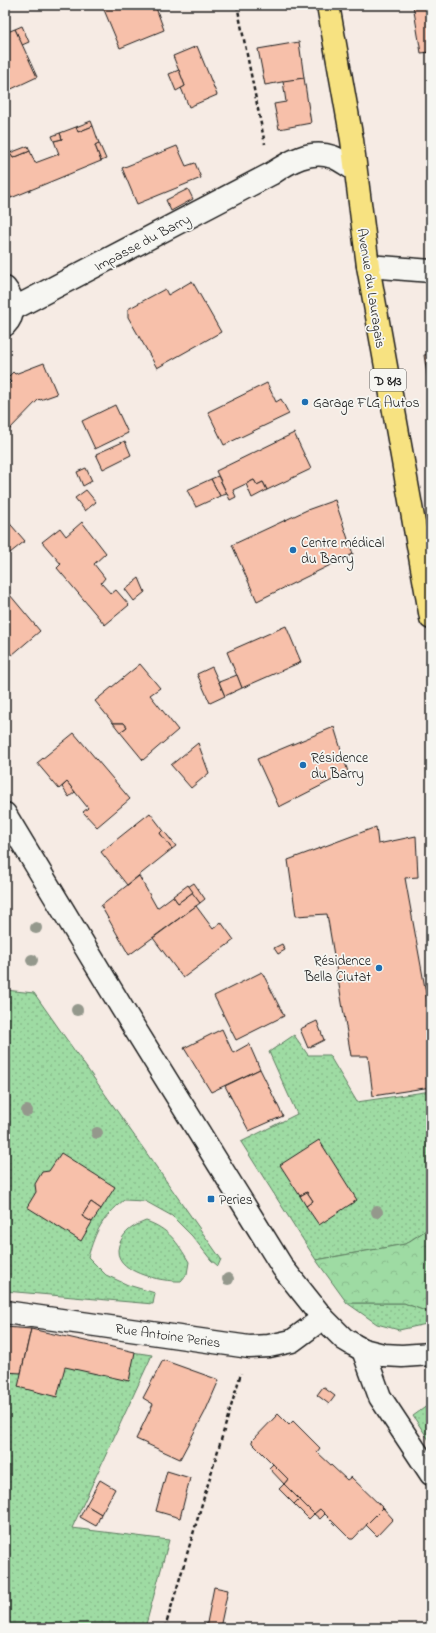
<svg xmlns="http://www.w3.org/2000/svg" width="436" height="1633" font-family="'Indie Flower',sans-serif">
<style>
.grass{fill:url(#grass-dots);stroke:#5d7c60}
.forest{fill:url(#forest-crowns);stroke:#5d7c60}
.building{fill:#f7c0aa;stroke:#1c1c1c}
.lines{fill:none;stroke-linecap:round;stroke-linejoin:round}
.minor-casing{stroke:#1c1c1c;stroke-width:25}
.major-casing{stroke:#1c1c1c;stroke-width:25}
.path{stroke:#1c1c1c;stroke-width:2.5;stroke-dasharray:4 3;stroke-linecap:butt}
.minor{stroke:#f6f6f2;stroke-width:22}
.major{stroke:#f7e281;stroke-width:22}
.tree{fill:#94988c}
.poi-dot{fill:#1f6fb2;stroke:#f6f6f2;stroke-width:1.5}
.labels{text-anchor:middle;stroke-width:3.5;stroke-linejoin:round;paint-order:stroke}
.shield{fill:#f6f6f2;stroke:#5d5d5c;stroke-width:1}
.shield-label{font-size:13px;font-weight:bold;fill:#1c1c1c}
.street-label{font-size:14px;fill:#1c1c1c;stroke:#f6f6f2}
.poi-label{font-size:14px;fill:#1c1c1c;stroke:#f6f6f2;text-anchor:start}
</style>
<defs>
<pattern id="grass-dots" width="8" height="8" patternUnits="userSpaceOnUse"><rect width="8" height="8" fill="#9edba3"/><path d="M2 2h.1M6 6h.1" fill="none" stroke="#88bb8c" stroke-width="1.8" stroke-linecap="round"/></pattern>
<pattern id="forest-crowns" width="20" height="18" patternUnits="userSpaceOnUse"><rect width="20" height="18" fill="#9edba3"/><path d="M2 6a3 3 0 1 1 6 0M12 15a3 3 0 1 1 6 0" fill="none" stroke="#88bb8c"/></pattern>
</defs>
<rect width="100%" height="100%" fill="#f6ebe4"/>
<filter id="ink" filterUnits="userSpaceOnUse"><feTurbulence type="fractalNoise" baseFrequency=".025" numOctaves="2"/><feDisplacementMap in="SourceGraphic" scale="8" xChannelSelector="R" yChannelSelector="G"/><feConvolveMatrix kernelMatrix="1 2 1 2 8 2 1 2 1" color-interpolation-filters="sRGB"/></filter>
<g filter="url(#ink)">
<g class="grass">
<path d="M5,990L34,993L221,1259L218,1266L211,1260L192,1236L172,1216L145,1201L124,1200C102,1218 96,1230 88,1257L106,1275L128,1285L155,1293L153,1304L5,1291Z"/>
<path d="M294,1035L308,1055H329L357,1102L431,1091V1227L405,1244L316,1260L241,1142L297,1114L269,1052Z"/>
<path d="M146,1221C169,1229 177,1242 189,1262L187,1274L181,1281C162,1282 110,1272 119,1245C124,1231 133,1226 146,1221Z"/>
<path d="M347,1303H404L431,1313V1323L399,1330L377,1324Z"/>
<path d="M5,1333L152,1355L72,1528L169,1540L145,1628H5Z"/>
<path d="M431,1403V1443L413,1416Z"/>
</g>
<path class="forest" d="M431,1227V1313L404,1303H347L316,1260L405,1244Z"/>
<g class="building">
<path d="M102,5H155L164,30L120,48Z"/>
<path d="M413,5H431V52L421,53Z"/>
<path d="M22,26L29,42L22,45L15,29Z"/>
<path d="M15,29L37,77L5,92V33Z"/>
<path d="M299,42L304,78L265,85L258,49Z"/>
<path d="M197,46L217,95L189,107L181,88L185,86L173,56Z"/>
<path d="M179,70L185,86L176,91L169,74Z"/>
<path d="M304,78L311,123L279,129L274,104L286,102L283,81Z"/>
<path d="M91,121L93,126L78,132L76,127Z"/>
<path d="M93,126L99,143L95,145L101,161L11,198L5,185V148L8,146L13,158L30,151L35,163L59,154L54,141L62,139L60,133L76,127L78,132Z"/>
<path d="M60,133L62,139L54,141L52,136Z"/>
<path d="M99,143L106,159L101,161L95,145Z"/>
<path d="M28,146L30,151L13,158L10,153Z"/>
<path d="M177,146L186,166L195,163L201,178L137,204L122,168Z"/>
<path d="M5,185L11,198L6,200L5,199Z"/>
<path d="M188,189L193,199L171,211L166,200Z"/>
<path d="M192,281L221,332L157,368L128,317V309L165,289L168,295Z"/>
<path d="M431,354V399L424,355Z"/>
<path d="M44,363L57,394L40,400L39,399L7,432L5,430V387L11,382L7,378L13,372L15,374Z"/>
<path d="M267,383L276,402L281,399L289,414L224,445L208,412Z"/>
<path d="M115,405L128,433L95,449L82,421Z"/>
<path d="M294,433L311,469L267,490L263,482L257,485L254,480L233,490L236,497L230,500L216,471Z"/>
<path d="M125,441L131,455L103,469L96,454Z"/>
<path d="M86,468L92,481L83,486L77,472Z"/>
<path d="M218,476L227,494L220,496L211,479Z"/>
<path d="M211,479L220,496L196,507L187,490Z"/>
<path d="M254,480L257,485L263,482L267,490L252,498L246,484Z"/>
<path d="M86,490L96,502L85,511L75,498Z"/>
<path d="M335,500L353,554L257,601L232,545L307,510Z"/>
<path d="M5,518L25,541L5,557Z"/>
<path d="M82,522L106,553L94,564L105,578L101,583L111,594L116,590L129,605L105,625L57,568L61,564L42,542L60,528L66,536Z"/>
<path d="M139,578L145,592L134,601L125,589Z"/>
<path d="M5,589L40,631L12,655L5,647Z"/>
<path d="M286,626L301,662L242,688L227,652Z"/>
<path d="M140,664L160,688L150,695L178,730L143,760L120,732L127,727L124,723H113L95,701Z"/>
<path d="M212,667L225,696L210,703L197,674Z"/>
<path d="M237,675L242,688L225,696L219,682Z"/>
<path d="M113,723H124L127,727L120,732Z"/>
<path d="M334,727L348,772L279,807L257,759Z"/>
<path d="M74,733L130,799L97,827L83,812L88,808L67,782L59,789L37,763Z"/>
<path d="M198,743L209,773L191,788L171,765Z"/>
<path d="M67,782L75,792L69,797L62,787Z"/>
<path d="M150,813L163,830L160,833L172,849L127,885L101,852Z"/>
<path d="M376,827L378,844L416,836L418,877L405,878L431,1021V1087L373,1096L368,1056H351L327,914L296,916L288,860Z"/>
<path d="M163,830L176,846L172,849L160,833Z"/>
<path d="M139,876L157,908L173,896L178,903L193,892L200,903L129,955L101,906Z"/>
<path d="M194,883L205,899L200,903L188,887Z"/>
<path d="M188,885L193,892L178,903L173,896Z"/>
<path d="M196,906L213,929L221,922L234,940L183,978L153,938Z"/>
<path d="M282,944L285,950L278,954L274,948Z"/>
<path d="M262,972L284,1016L236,1040L214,996Z"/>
<path d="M317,1021L324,1040L308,1048L300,1029Z"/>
<path d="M222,1029L233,1053L249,1044L260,1069L211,1092L184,1048Z"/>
<path d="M260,1069L283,1116L249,1131L225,1086Z"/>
<path d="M319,1140L357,1200L319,1225L306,1206L313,1201L307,1192L300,1196L280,1165Z"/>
<path d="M61,1153L115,1187L101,1209L91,1202L82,1216L92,1222L81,1241L27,1207L36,1192L35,1184L42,1172L49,1171Z"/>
<path d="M307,1192L313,1201L306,1206L300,1196Z"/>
<path d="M91,1202L101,1209L92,1222L82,1216Z"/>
<path d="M5,1327L31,1329L21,1373L5,1372Z"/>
<path d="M31,1329L135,1352L129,1381L65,1367L57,1397L18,1387Z"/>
<path d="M163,1360L219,1380L205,1412L180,1459L136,1439L153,1404L143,1398Z"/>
<path d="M323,1387L335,1396L329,1404L317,1395Z"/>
<path d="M278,1414L289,1425L293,1421L320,1448L317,1452L347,1480L351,1477L383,1508L353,1539H350L320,1509L314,1514L284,1484L288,1479L252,1443V1441Z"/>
<path d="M273,1464L288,1479L284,1484L269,1468Z"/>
<path d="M167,1471L190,1478L180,1518L156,1511Z"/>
<path d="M100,1480L115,1489L101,1514L86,1505Z"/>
<path d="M284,1484L299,1499L294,1504L279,1489Z"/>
<path d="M299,1499L314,1514L309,1519L294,1504Z"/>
<path d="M86,1505L101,1514L96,1526L80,1517Z"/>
<path d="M383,1508L393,1519L377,1536L366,1525Z"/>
<path d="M320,1509L325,1514L320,1519L314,1514Z"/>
<path d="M214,1587L228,1590L220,1628H206Z"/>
</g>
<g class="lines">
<defs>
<g id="minor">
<path d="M368,266L431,271"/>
<path d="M5,288C14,299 16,314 5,325"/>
<path d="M13,309L271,174C289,162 310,149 333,157C341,160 348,166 355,170"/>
<path d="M5,814L122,1008L283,1268L323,1318L344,1339L354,1345L363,1350L383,1355L402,1356L431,1354"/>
<path d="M5,1312L249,1347L269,1346L292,1341L323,1318"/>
<path d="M363,1350L380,1397L431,1474"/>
</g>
<path id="major" d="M328,5L352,140L368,266L431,618"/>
</defs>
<use href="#minor" class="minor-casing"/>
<use href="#major" class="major-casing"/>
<g class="path">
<path d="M237,5L265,144"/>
<path d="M165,1628L241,1373"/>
</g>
<use href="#minor" class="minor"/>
<use href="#major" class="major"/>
</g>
<g class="tree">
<circle cx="36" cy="928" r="6"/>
<circle cx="32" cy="960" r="6"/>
<circle cx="77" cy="1010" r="6"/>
<circle cx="27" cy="1111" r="6"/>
<circle cx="97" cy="1133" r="6"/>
<circle cx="377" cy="1212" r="6"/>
<circle cx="228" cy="1279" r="6"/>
</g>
</g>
<g class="poi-dot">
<circle cx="305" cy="402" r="4"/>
<circle cx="293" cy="550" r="4"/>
<circle cx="303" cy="765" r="4"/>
<circle cx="379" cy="968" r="4"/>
<rect x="207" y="1195" width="8" height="8" rx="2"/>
</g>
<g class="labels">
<rect class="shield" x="370" y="369" width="36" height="22" rx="3"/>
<g class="shield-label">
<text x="388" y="385">D 813</text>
</g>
<g class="street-label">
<text transform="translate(142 242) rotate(-28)" y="5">Impasse du Barry</text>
<text transform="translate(372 288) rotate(81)" y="5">Avenue du Lauragais</text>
<text transform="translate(168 1335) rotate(8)" y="5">Rue Antoine Peries</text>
</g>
<g class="poi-label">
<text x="313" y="407">Garage FLG Autos</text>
<text x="301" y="547">Centre médical<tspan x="301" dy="16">du Barry</tspan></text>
<text x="311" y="762">Résidence<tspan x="311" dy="16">du Barry</tspan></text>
<text x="371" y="965" text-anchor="end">Résidence<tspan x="371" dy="16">Bella Ciutat</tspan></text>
<text x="219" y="1204">Peries</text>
</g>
</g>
<rect width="436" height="1633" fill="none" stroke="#f6f6f2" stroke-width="20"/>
<rect x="10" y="10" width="416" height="1613" fill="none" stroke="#1c1c1c" stroke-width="1.5" filter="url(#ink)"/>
</svg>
